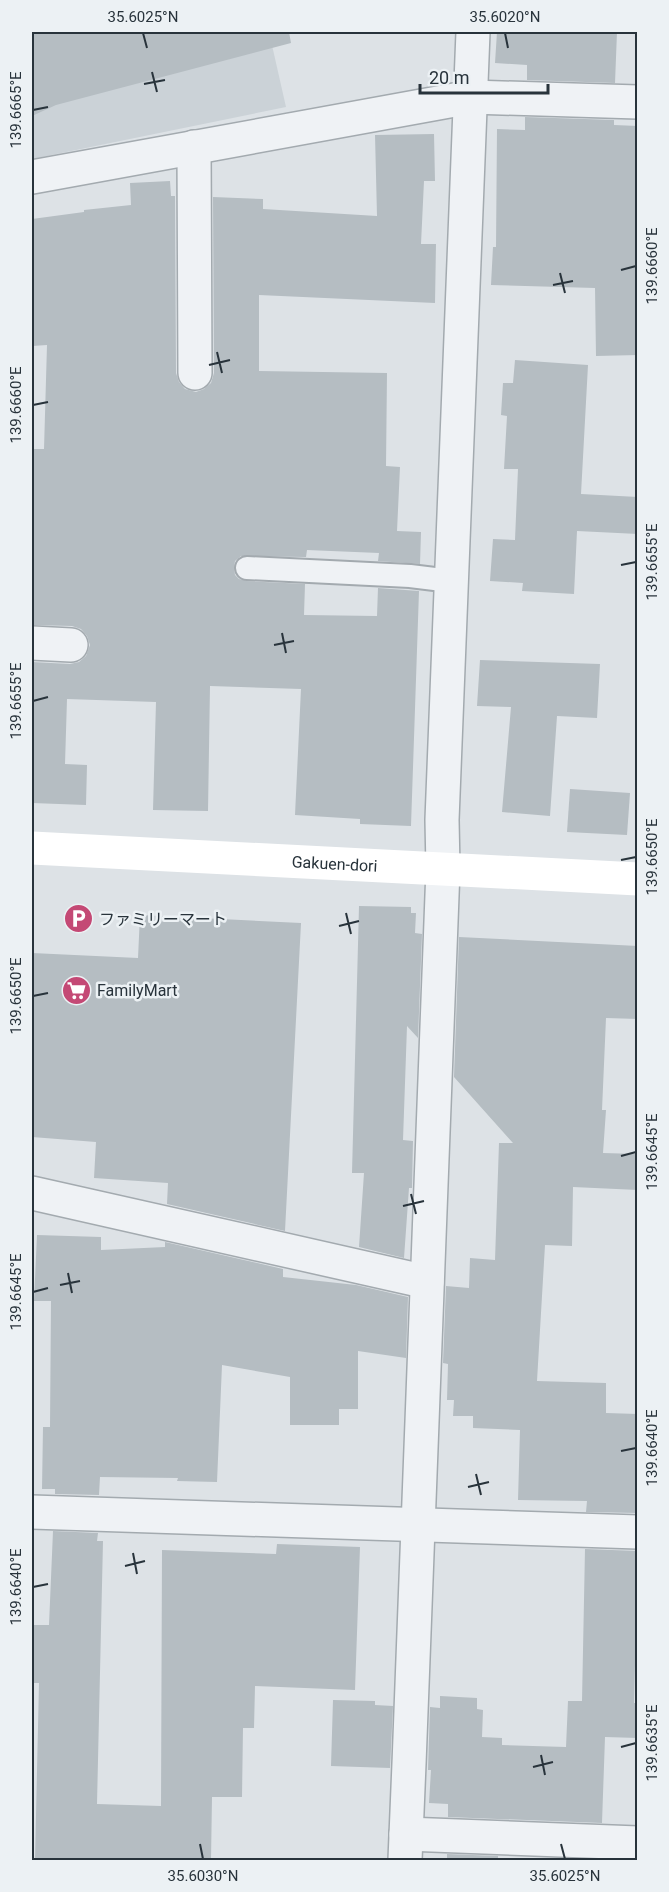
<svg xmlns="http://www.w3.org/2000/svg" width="669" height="1892" font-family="Roboto,'Noto Sans JP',sans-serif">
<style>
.built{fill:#cbd2d7}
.building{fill:#b5bdc2}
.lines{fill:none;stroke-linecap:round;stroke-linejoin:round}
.lane-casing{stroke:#a3aaaf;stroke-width:26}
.street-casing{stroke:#a3aaaf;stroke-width:36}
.lane{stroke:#eff2f5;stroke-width:22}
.street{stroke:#eff2f5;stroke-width:33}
.secondary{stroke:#fff;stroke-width:33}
.ticks{fill:none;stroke:#28333b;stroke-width:2}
.labels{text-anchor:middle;stroke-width:5;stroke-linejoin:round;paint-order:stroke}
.street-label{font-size:16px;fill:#28333b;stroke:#ecf1f4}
.poi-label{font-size:16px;fill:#28333b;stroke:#ecf1f4;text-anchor:start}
.neatline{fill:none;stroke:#28333b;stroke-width:2}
.ticks-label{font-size:15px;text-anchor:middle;fill:#28333b}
</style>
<rect width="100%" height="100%" fill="#dde2e6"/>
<path class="built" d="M32,32H269L286,107L32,159Z"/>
<g class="building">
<path d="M32,32H289L291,43L56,105L32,116Z"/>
<path d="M497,32H617L615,83L527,80V65L495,63Z"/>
<path d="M525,117L614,120V125L638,126V355L596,356L595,288L491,285L493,247H496L497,129L525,130Z"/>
<path d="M434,134L435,181H424L421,244H436L435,303L259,295V371L387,373L386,466L400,467L397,531L421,532L420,564L378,561L379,553L307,550L306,557L241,556L235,561L234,568L235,575L239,579L246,581L305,584L304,615L377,616L378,588L419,591L411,826L360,824V819L295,815L301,689L210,686L208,811L153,810L156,702L67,699L65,764L87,765L86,805L32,803V662L70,664L79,662L86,656L90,645L87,636L81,629L72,626L32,625V449H44L47,345L32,346V219L84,212V210L131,205L130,183L170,181L171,196H175L176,373L179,382L185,389L196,392L204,389L211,383L214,373L213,197L263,199V209L377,216L375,135Z"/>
<path d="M515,360L588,365L581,494L638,497V534L577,531L574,594L522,591L523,583L490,581L493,539L515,540L518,469H504L507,416L501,415L503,383H513Z"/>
<path d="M480,660L600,664L597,718L557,716L550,816L502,812L511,707L477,706Z"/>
<path d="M570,789L630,793L627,835L567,832Z"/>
<path d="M359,906L411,907V913H416L415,933L422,934L418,1038L407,1026L403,1140L413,1141L412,1188H409L404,1258L359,1247L364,1173H352Z"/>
<path d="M140,915L301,923L285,1231L167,1204L168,1183L94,1178L96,1142L32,1137V953L138,958Z"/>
<path d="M459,937L638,946V1019L606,1018L602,1110H606L603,1153L638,1154V1190L573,1187L572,1246L545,1245L537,1381L606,1383V1413L638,1414V1513L586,1512L587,1501L518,1500L520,1430L473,1428V1416H453L454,1400H447L448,1364L443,1363L446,1286L469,1288L470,1258L495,1260L499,1143H513L454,1077Z"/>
<path d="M37,1235L101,1237V1250L165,1247V1242L283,1269V1277L356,1285L408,1297L406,1358L358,1351V1409H339V1425H290V1377L222,1365L217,1482L177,1481L178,1478L100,1477L99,1495L55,1494V1489H42L43,1427H50L51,1301H34Z"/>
<path d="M53,1531L98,1533L97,1541H103L97,1804L161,1806L162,1550L276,1554L277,1544L360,1547L355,1690L255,1686L254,1728H243L242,1797H212L211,1860H35L39,1683H32V1625H49Z"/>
<path d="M585,1549L638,1551L634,1703H638V1738L605,1737L602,1823L448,1817V1804L429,1803L431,1770H428L430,1707L440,1708V1696L477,1698V1709L483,1710L482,1737L502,1738V1745L566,1747L568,1701H582Z"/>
<path d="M333,1700L375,1701V1705L393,1706L390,1768L331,1766Z"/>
<path d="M447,1854L498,1856V1860H447Z"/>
</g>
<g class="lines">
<defs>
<path id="lane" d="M247,568L410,576L451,581"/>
<g id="street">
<path d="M194,147L195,373"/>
<path d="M32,177L471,97L638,102"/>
<path d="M32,643L71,645"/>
<path d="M32,1193L427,1282"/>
<path d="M32,1512L638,1532"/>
<path d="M406,1834L638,1843"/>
<path d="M405,1860C419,1530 430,1200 443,869L442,820L473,32"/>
</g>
</defs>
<use href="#lane" class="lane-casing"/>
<use href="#street" class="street-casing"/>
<use href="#lane" class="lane"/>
<use href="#street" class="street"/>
<path class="secondary" id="s1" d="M32,848L638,879"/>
</g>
<path class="ticks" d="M143,33L147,48M505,33L508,48M152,72L157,92M144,84L165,80M33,110L48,107M621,270L636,266M560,273L565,293M553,285L573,281M217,352L222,373M209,365L230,360M33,405L48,402M621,565L636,562M282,633L286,653M274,645L294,641M33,701L48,697M621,860L636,857M346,913L351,934M339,926L359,921M33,996L48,993M621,1156L636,1152M411,1194L416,1214M403,1206L424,1201M68,1273L72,1293M60,1285L80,1281M33,1292L48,1288M621,1451L636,1448M476,1474L481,1495M468,1487L489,1482M133,1553L137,1574M125,1566L145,1561M33,1587L48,1584M621,1747L636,1743M541,1755L545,1775M533,1767L553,1762M200,1844L203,1859M561,1844L565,1859"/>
<defs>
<symbol id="parking-disc" viewBox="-11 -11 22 22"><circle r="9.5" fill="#c44975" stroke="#ecf1f4"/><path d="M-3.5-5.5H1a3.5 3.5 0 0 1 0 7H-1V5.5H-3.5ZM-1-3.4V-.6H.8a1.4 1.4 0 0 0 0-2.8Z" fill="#fff"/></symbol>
<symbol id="supermarket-disc" viewBox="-11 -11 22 22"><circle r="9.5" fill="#c44975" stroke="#ecf1f4"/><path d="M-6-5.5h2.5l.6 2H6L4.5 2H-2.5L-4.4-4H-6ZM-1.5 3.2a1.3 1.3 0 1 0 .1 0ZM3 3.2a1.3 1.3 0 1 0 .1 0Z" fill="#fff"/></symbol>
</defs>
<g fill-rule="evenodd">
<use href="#parking-disc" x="62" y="902" width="33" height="33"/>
<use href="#supermarket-disc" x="60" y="974" width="33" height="33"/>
</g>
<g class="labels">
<g class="street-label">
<text dy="6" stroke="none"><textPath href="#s1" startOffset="303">Gakuen-dori</textPath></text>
</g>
<g class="poi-label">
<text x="99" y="925">ファミリーマート</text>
<text x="97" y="996">FamilyMart</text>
</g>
</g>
<rect width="669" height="1892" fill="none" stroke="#ecf1f4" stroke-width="66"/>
<path d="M420 84v9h128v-9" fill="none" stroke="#28333b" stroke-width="3"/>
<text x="429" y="84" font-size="18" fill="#28333b" stroke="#ecf1f4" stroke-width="4.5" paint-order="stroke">20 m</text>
<rect x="33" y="33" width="603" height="1826" class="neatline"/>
<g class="ticks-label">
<text x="143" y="22">35.6025°N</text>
<text x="505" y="22">35.6020°N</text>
<text transform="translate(16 110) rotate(-90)" y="5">139.6665°E</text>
<text transform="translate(652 266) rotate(-90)" y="5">139.6660°E</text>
<text transform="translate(16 405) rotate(-90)" y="5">139.6660°E</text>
<text transform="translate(652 562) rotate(-90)" y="5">139.6655°E</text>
<text transform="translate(16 701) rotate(-90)" y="5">139.6655°E</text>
<text transform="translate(652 857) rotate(-90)" y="5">139.6650°E</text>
<text transform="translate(16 996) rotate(-90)" y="5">139.6650°E</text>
<text transform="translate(652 1152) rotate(-90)" y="5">139.6645°E</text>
<text transform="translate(16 1292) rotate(-90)" y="5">139.6645°E</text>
<text transform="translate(652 1448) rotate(-90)" y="5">139.6640°E</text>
<text transform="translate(16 1587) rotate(-90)" y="5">139.6640°E</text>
<text transform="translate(652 1743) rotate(-90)" y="5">139.6635°E</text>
<text x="203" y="1881">35.6030°N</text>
<text x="565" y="1881">35.6025°N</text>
</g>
</svg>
